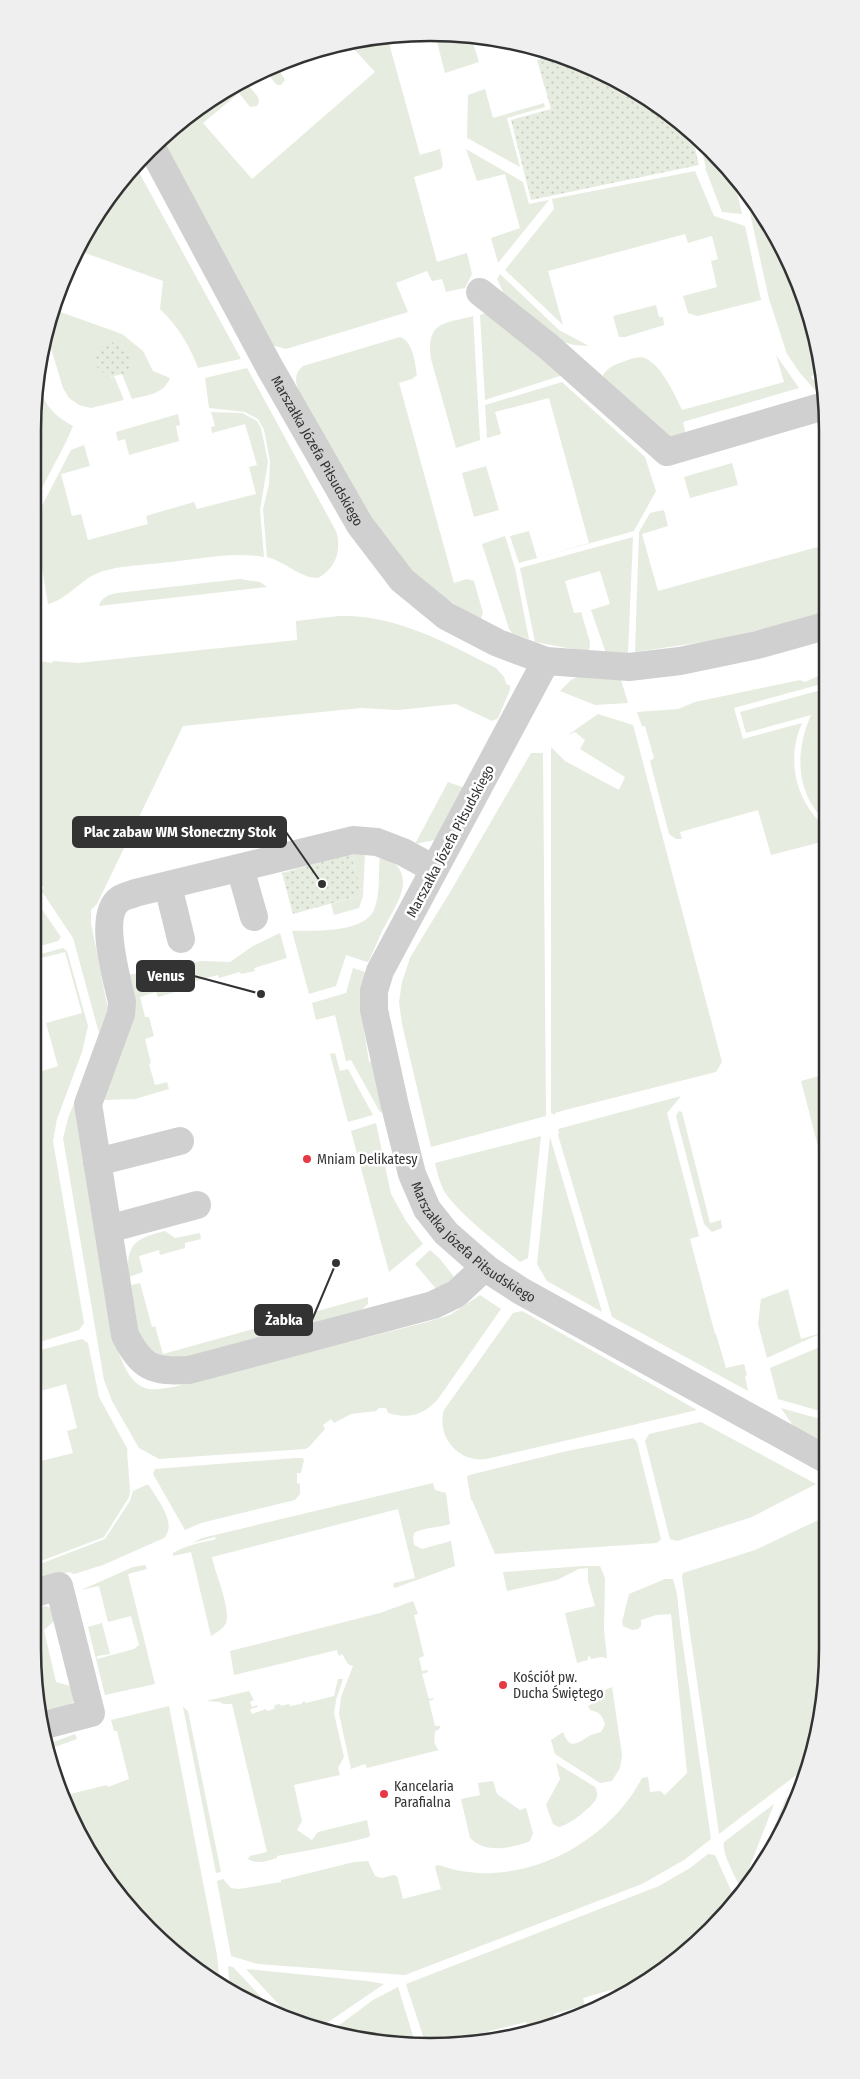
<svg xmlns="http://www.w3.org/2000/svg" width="860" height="2079" font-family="'Fira Sans Condensed',sans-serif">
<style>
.green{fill:#e6ecdf}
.park{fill:url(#park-dots)}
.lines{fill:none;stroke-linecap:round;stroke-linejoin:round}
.minor{stroke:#d0d0d0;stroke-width:28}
.poi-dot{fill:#e63946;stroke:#fff;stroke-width:2}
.labels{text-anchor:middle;stroke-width:5;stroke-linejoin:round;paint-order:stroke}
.street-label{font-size:14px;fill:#333;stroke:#fff}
.poi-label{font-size:14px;fill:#333;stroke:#fff;text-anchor:start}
.rim{fill:none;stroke:#333;stroke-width:2.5}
.leader{fill:none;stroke:#333;stroke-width:2}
.callout-dot{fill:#333;stroke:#fff;stroke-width:2}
.callout{fill:#333;stroke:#333;stroke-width:2}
.callout-label{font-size:15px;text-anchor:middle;font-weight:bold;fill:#fff}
</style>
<defs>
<pattern id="park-dots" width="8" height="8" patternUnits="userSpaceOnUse" patternTransform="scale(1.25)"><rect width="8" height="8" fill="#e6ecdf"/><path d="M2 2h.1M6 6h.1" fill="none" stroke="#c6cbc0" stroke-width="1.8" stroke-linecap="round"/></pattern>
</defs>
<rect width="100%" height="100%" fill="#fff"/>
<g class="green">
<path d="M435,34L471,36L479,62L445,73Z"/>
<path d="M387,36L420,155L440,149L443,165L441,169L414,177L437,262L467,253L472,274L465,288L446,292L442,279L432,281L427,271L396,283L408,312L286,349L275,346L272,344L160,141L188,115L244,80L258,97L259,102L257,106L250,107L239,93L203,123L252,179L375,72L353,48L363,40Z"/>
<path d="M276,65L285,80L281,85H277L264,70Z"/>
<path d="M485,89L493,118L544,103L545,107L507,118L520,167L467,138L468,95Z"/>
<path d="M700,143L729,168L733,175L742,214L722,212L705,168H706Z"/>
<path d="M466,149L523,182L529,204L549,200L498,263L491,238L520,228L505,174L477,181Z"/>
<path d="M135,165L241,359L198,368C190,346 178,326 160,309L163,281L77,250L86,231Z"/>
<path d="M695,171L714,216L745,226L761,300L698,316L688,313L683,296L717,287L711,261L718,259L712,236L688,243L685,234L548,271L563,325L505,270L554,209L552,199Z"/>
<path d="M746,195L797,278L821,368L811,377L819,386L815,390L800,373L787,354L769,299Z"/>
<path d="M500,274L559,330L589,346L574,345L564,342L504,294L497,279Z"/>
<path d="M656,305L659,317H663L664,325L625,337H619L613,316Z"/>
<path d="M52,309L122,334L143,351L153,371L170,378C163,395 147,395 132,399L122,374L128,372L98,350L93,357L97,359L108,377L114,376L124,400L91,408L79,405L69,398L63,388L48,338Z"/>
<path d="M487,313L563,375L485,400L480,315Z"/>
<path d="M473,316L480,440L456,448L431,359C426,321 444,324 473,316Z"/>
<path d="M400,337C413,341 415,363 417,375L412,379L399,383L454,583L467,579L474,581L483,613L480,620L472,617L423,582L379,535L299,392C295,381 294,374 303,366Z"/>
<path d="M776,355L799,388L683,422L687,440L671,438L604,378L603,375C609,366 615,365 625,361C632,359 640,355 647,359C663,368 675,395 682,410L784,382Z"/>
<path d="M247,368L336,531C342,550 336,568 318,578C302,579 284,561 267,557L263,509L269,484L270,461L264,430L258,419L245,412L209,408L205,378Z"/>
<path d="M562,382L645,457L656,491L634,531L519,563L510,536L529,531L537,558L589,543L549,398L495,412L501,434L487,438L485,405Z"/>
<path d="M39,388C45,406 56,417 73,426L66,442L33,505V430Z"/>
<path d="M211,412L242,413L257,421L261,428L268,462L260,510L264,557C231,551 194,560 161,563C141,565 119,566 100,572C81,579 68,599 48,604L34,521L71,450L84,445L90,466L61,474L72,516L81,514L88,540L148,524L146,516L194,502L197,509L256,494L249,467L257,465L245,424L212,433L211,427L215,426Z"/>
<path d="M178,414L180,425L176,426L179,441L129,455L125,439L118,441L116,432Z"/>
<path d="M732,463L738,485L690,498L684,477Z"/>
<path d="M486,466L499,510L474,517L462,473Z"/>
<path d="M664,510L668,526L642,534L658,591L825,545V613L794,622L710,641L635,652L639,532L650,513Z"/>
<path d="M505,536L515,568L529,639L513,634L509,629L482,544Z"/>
<path d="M633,537L628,653H606L591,610L610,604L600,571L565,581L574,613L581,612L590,642L589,652L535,642L520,568Z"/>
<path d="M32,552L40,595L33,603H32Z"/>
<path d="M240,579L260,582L267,587L99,606C101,597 109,595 117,593Z"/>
<path d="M339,616C395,614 447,643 496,668L504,677L507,685H510V690L498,718L492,721L456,704L398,710L361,708L183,726L97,904L91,910V923L108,1010L99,1033L73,938L41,890L44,888L33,871L32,660L52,663L53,661L78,663L297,640L296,621Z"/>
<path d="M825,673V683L734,708L743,739L802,723C786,760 795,800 825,827V841L771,855L758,810L680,832L682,839H676L669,834L650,761L654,758L645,726H642L637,712L678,709L695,702L800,680L805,682Z"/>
<path d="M577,677L621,680L628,703L595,705L560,691L571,680Z"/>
<path d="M825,689V739L821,757L822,770L825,781V821C795,792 795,751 811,715L746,733L740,712Z"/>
<path d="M598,714L633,725L722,1062L716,1072L565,1110L555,1113V1115L551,1113V747L565,761L619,790L625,777L580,749L585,740L575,732L568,735Z"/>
<path d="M531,753H543L546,1116L431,1147L402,1024L399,1002L402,982L410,958L420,941L449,894Z"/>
<path d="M448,782L465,788L439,839L415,844Z"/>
<path d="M365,852L363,896L359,908L334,915L331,904L362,895L351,853Z"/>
<path d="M380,853C416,872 403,894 387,922C380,934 375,948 369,961L367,962L346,955L336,986L309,994L292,931C313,930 363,934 374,910C381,893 378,871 380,853Z"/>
<path d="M32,895L61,937L58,941L33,948Z"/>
<path d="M280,933L287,958L254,968L255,971L241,974L240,972L219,978L218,975L181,985L182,990L158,997L156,992L140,997L145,1017H149L154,1036L145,1039L151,1063L149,1064L155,1085L167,1082L169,1089L135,1099L105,1100L103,1098L127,975L146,972L162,973L180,965L201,961L230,962L253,946Z"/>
<path d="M63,948L67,951L88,1026L82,1052L57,1119L53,1141L84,1323L79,1330L33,1344V1074L58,1066L46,1023L82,1013L65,952L33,960V956Z"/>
<path d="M353,968L365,972L360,1003L369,1062L371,1061L383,1111L380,1112L351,1060L346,1061L335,1015L316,1020L312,1003L346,993Z"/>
<path d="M335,1053L340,1071L348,1069L373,1115L348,1122L330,1054Z"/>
<path d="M826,1074V1177L801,1081Z"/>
<path d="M681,1096L667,1113L699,1236L690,1239L715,1334H716L726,1368L744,1364L747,1375L745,1376L748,1391L612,1317L558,1135L559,1133L558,1129Z"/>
<path d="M75,1102L119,1353C124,1367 132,1386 149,1389C156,1390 165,1388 173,1387L427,1322L450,1315L480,1295L501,1309L438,1399C423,1416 408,1419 388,1413L386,1408H379L376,1411L351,1414L334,1423L331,1419L323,1425L325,1429L309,1447L305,1449L159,1459L139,1448L112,1401L104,1380L63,1138L69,1115Z"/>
<path d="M679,1111L682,1112L710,1223L721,1220L722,1228L712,1232L704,1224L676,1116Z"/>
<path d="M376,1123L391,1194L406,1221L423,1244L389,1272L351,1131Z"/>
<path d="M541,1136L528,1258L520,1262C500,1245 455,1211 443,1189C439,1180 437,1172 435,1163Z"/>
<path d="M550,1137L602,1312L547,1281L537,1264Z"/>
<path d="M165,1231L175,1238L200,1233L201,1239L185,1243V1248L160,1255L159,1250L139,1256L143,1272L129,1277C125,1244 136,1238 165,1231Z"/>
<path d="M430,1250L440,1259L454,1277L448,1284L438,1291L415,1264Z"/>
<path d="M140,1283L152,1327L155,1326L163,1354L368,1297V1304L360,1311L178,1360L155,1355L140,1340L131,1285Z"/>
<path d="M788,1289L801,1339L824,1332L767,1358L758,1324L761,1299Z"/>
<path d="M522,1311L697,1410L486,1459C458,1463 436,1436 444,1410L513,1313Z"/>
<path d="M82,1339L88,1343L99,1397L128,1450L127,1451L130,1491L129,1497L104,1537L33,1564V1463L73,1453L67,1431L77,1428L66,1384L33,1393V1352Z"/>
<path d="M827,1344V1413L778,1399L770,1368Z"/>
<path d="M781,1408L827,1421V1443L825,1444L794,1427Z"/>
<path d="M701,1422L816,1484L752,1517L677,1541L670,1539L645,1441L649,1434Z"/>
<path d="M633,1438L637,1442L661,1539L657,1543L495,1554L472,1500H471L467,1477L469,1475L567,1451Z"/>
<path d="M296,1458H302L304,1460L301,1473H297V1483L300,1484V1494L295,1500L201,1523L185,1530L153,1474L155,1469Z"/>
<path d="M433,1483L435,1490L446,1493L450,1524C439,1528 424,1527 414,1533L413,1538L414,1545L422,1549L451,1541L455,1566L395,1588L393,1586L394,1583L415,1578L398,1509L212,1557C215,1573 231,1608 226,1623C224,1628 216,1633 211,1636L191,1552L173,1556V1553C186,1545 201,1543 216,1539L215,1537L192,1543L202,1538Z"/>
<path d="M146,1485H149C157,1500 178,1523 164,1538L103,1565L74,1574L69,1572L33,1581L32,1567L105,1539L130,1501L133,1491Z"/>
<path d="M827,1516V1649L808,1766L719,1834L682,1577L683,1573L755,1550Z"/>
<path d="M145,1565L147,1569L128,1574L155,1684L105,1695L88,1627L102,1623L110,1654L97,1656V1659L134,1649L139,1645L131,1616L108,1622L99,1586L81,1590L133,1567Z"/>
<path d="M583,1566H600L605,1578L604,1630L607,1658L601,1657L591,1659L590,1656L588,1657V1660L577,1663L565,1613L595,1606L588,1581V1568L579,1569L557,1580L507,1591L503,1572Z"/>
<path d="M665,1579H673L677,1594L680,1624L711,1839L684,1860L642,1884L405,1975L258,1964L231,1956L217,1881L223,1879L231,1888L239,1889L281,1882V1880L354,1862L368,1861L375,1876L382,1878L393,1875L397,1876L403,1899L441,1889L435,1867L437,1865C443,1866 449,1868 455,1870C467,1872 481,1874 493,1873C553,1870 614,1832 642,1778L648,1777L650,1792L660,1791L665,1795L687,1773L671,1614L656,1615L641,1620V1626L638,1629L632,1630L623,1626L622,1622L629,1594Z"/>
<path d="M413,1601L418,1614L414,1615L424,1656L419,1658L422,1671L427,1670L428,1672L422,1674L429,1699L434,1698V1699L429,1701L435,1726H440V1728L437,1731L435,1730C435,1738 432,1743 439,1750L367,1768L365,1764L351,1769L339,1714L341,1697L353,1666L348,1664L342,1654L339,1656L337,1650L234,1675L230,1651L380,1613Z"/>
<path d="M45,1606L51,1608L61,1615L44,1630L56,1682L81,1689L70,1707L44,1716L33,1649L32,1629L36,1608Z"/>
<path d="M338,1679H343L336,1700L334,1713L344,1757L338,1768L340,1775L294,1785L302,1821L297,1830L312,1840L318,1832L367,1820L370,1835L369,1837C338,1845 306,1851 277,1856V1858C266,1861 258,1865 248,1859L250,1856L267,1852L232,1704H223L220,1702L206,1701L249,1691L254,1700L250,1702L252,1707L257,1705L258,1707L250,1709L252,1714L266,1709L267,1711L274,1709L275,1705L280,1704L281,1706L289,1704L290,1706L301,1704L304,1701L306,1703L334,1696Z"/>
<path d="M612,1687L622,1755L620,1768L612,1781L600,1783L555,1754L551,1740L563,1732C570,1751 578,1743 589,1736C592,1734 598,1733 601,1732L605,1725C603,1715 599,1712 590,1710L588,1706L599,1700L601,1692Z"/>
<path d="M169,1706L217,1955L220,1984L131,1911L86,1847L75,1825L69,1800L64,1801L54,1777L48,1744L75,1734L77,1739L52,1748L66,1795L107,1785L108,1787L129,1779L117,1731H114L111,1720Z"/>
<path d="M183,1707L188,1711L221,1872L216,1873Z"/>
<path d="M556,1763L595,1787C597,1791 598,1795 596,1799C591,1808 569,1825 559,1827L553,1824L546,1805L560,1779Z"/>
<path d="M493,1781L497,1794L520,1810L526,1808L533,1833L530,1841C513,1848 485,1854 470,1838L461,1799L480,1795L478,1783Z"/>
<path d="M802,1786L757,1868L786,1798Z"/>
<path d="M774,1804L741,1889C736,1878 721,1852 724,1842Z"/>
<path d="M708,1854L715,1855L736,1901L692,1948L629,1993L618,1997L617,1990H611L583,1998L585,2005L554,2014V2021L529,2027L526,2022L478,2034L479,2040L425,2042L406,1984L659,1886L690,1868Z"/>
<path d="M228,1966L233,1967L277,2014L230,1992Z"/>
<path d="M246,1969L367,1981L384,1984L318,2029L296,2023Z"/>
<path d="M398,1987L415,2042L378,2043L330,2032L373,2000Z"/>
</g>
<g class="park">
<path d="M557,53L651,100L692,136L699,165L531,200L511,120L551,109L537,60Z"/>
<path d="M118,341L132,355L128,373L108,377L96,366L97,359L93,357L95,349H98L100,346Z"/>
<path d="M351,853L362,895L293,914L282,873Z"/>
</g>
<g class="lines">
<g class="minor">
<path id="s1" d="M152,148L270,368L360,525L402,580L446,616L498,643L546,661L629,667L680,661L757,645L825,626"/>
<path d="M480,292L549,347L667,452L824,406"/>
<path id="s2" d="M546,661L380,971L374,991V1010L395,1106L412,1174L427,1209L446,1233L487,1269L521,1291L827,1460"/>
<path d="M240,868L254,917"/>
<path d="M434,869L403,852L377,842L353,840L135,893C131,895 124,896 120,899C97,915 117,978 122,1002L121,1014L88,1104L125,1335C142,1368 152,1372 189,1370L433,1305L456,1294L485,1267"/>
<path d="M168,886L181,939"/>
<path d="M97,1162L180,1141"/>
<path d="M108,1229L197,1205"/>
<path d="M32,1594L59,1586L91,1713L45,1725"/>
</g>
</g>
<g class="poi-dot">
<circle cx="307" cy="1159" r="5"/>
<circle cx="503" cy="1685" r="5"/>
<circle cx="384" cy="1794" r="5"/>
</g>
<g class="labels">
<g class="street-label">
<text dy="5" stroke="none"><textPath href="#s1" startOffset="345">Marszałka Józefa Piłsudskiego</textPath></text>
<text transform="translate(450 841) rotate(-62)" y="5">Marszałka Józefa Piłsudskiego</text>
<text dy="5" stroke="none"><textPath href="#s2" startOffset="654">Marszałka Józefa Piłsudskiego</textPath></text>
</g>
<g class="poi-label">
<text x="317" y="1164">Mniam Delikatesy</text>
<text x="513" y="1682">Kościół pw.<tspan x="513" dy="16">Ducha Świętego</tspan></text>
<text x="394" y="1791">Kancelaria<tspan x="394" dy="16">Parafialna</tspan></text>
</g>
</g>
<path d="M0 0H860V2079H0ZM430 41H430A389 389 0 0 1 819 430V1649A389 389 0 0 1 430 2038H430A389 389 0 0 1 41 1649V430A389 389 0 0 1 430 41Z" fill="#efefef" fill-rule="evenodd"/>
<path class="rim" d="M430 41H430A389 389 0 0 1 819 430V1649A389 389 0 0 1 430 2038H430A389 389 0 0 1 41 1649V430A389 389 0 0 1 430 41Z"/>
<path class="leader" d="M322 884L286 832M261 994L194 976M336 1263L312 1320"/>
<g class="callout-dot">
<circle cx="322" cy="884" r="5"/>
<circle cx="261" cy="994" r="5"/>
<circle cx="336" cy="1263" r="5"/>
</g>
<g class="callout">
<rect x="73" y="817" width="213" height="30" rx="5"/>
<rect x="137" y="961" width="57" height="30" rx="5"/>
<rect x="255" y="1305" width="57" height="30" rx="5"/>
</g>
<g class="callout-label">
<text x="180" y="837">Plac zabaw WM Słoneczny Stok</text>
<text x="166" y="981">Venus</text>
<text x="284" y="1325">Żabka</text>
</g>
</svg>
